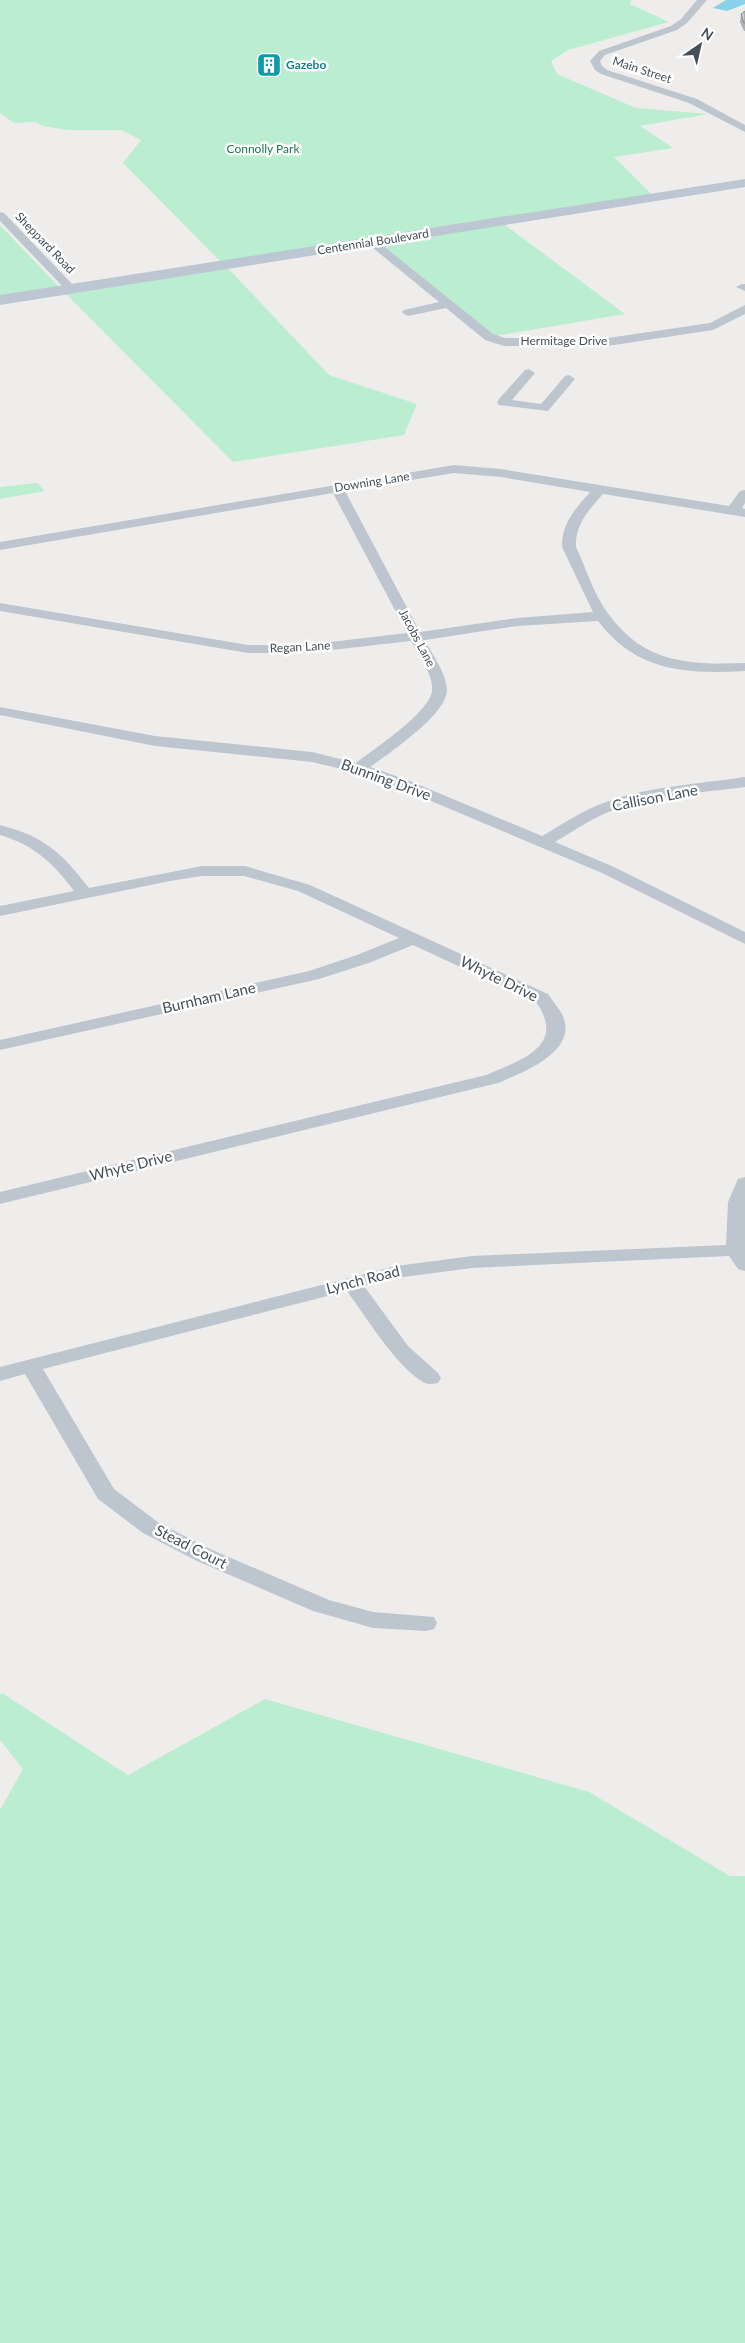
<svg xmlns="http://www.w3.org/2000/svg" width="745" height="2343" font-family="Lato,sans-serif">
<style>
.green{fill:#bbedd1}
.water{fill:#89d0e9}
.lines{fill:none;stroke-linecap:round;stroke-linejoin:round}
.street{fill:#bdc6cf;fill-rule:evenodd}
.secondary{fill:#bdc7d3;fill-rule:evenodd}
.wall{fill:#adafb5}
.building{fill:#c9cbd2;stroke:#8d8e93}
.labels{text-anchor:middle;stroke-width:5;stroke-linejoin:round;paint-order:stroke}
.far-culture-label{font-size:12px;font-weight:bold;fill:#0d838f;stroke:#fff;text-anchor:start}
.far-street-label{font-size:12px;fill:#454f59;stroke:#fff}
.far-park-label{font-size:12px;fill:#19784d;stroke:#fff}
.street-label{font-size:15px;fill:#454f59;stroke:#fff}
</style>
<rect width="100%" height="100%" fill="#efedec"/>
<g class="green">
<path d="M0,0H632L630,4L669,22L568,50L551,61L557,74L636,108L708,114L640,126L673,148L614,157L655,198L501,222L625,314L489,337L372,242L225,265L329,375L417,404L404,435L233,462L62,290L0,300V225L62,290L224,265L123,163L141,140L121,130H67L43,126L36,122L14,123L0,113Z"/>
<path d="M37,483L45,491L0,499V487Z"/>
<path d="M2,1693L128,1775L265,1699L589,1792L730,1876H745V2343H0V1810L23,1769L0,1740V1694Z"/>
</g>
<path class="water" d="M726,0H745V4L727,11L713,8Z"/>
<g class="lines">
<g class="street">
<path d="M697,0H707L687,23L677,30L605,55L600,61L602,66L607,70L697,99L745,125V132L689,103L601,74L595,70L590,61L599,51L671,26L681,19Z"/>
<path d="M0,212L4,213L75,287L77,289L75,291H67L0,221Z"/>
<path d="M372,239L376,240L493,334L505,338L601,339L710,323L745,305V314L713,330L601,347L504,346L485,340L446,308L408,316L404,314L402,312L404,310L439,302L368,244L366,242Z"/>
<path d="M742,284H745V291L736,287Z"/>
<path d="M529,369L535,373L512,400L541,404L565,376L569,375L575,379L548,411L499,405L497,402L499,399L525,370Z"/>
<path d="M454,465L501,469L729,506L740,491L745,490V503L742,508L745,509V517L603,494C589,510 575,524 576,547C586,568 593,593 607,612C643,663 687,665 745,663V671C685,674 637,672 598,621L517,626L425,640C432,655 446,672 447,689C448,714 389,753 370,767L405,779L542,836C563,824 583,810 606,802C650,786 699,784 745,777V787C703,793 656,794 616,809C594,817 575,830 555,842L614,867L745,932V944L602,873L393,785L354,772L312,762L155,746L0,715V707L155,736L312,752L356,763C374,749 429,713 432,691C434,675 418,655 411,641L305,653H248L0,611V603L248,645H305L407,633L333,493L0,550V542ZM454,473L501,477L590,492C576,508 561,524 562,547L593,612L517,618L420,632L345,491Z"/>
<path d="M0,825C44,836 62,853 89,888L202,866H245L310,885L548,994C552,1000 558,1007 562,1014C580,1051 524,1072 498,1083L0,1204V1192L486,1075C521,1060 567,1046 536,1002L413,945L369,963L319,979L0,1050V1040L309,971L357,955L399,938L298,891L244,876H202L170,881L0,916V906L74,891C53,863 34,845 0,835Z"/>
<path d="M745,1177V1271L738,1269L729,1256L472,1268L396,1278L364,1286L408,1346L438,1373L441,1378L438,1383C433,1384 428,1385 423,1382C396,1366 366,1317 347,1291L43,1369L114,1489L159,1523L210,1549L329,1600L373,1612L434,1617L437,1623L434,1629L426,1631L373,1628L313,1611L195,1560L143,1533L98,1499L25,1374L0,1381V1367L396,1266L472,1256L726,1245L728,1202L738,1179Z"/>
</g>
<path class="secondary" d="M745,179V187L0,305V295Z"/>
</g>
<path class="wall" d="M745,11V31H744L740,22L741,14Z"/>
<path class="building" d="M745,11V23H744L741,14Z"/>
<defs>
<symbol id="building-square" viewBox="-11 -11 22 22"><rect x="-9" y="-9" width="18" height="18" rx="4" fill="#0f9aa8" stroke="#fff"/><path d="M-4-6H4V6H1V3H-1V6H-4ZM-2.5-4.3h1.7v1.8h-1.7ZM.8-4.3h1.7v1.8H.8ZM-2.5-1h1.7V.8h-1.7ZM.8-1h1.7V.8H.8Z" fill="#fff"/></symbol>
</defs>
<g fill-rule="evenodd">
<use href="#building-square" x="255" y="51" width="28" height="28"/>
</g>
<g class="labels">
<g class="far-culture-label">
<text x="286" y="69">Gazebo</text>
</g>
<g class="far-street-label">
<text transform="translate(642 70) rotate(18)" y="4">Main Street</text>
<text transform="translate(373 242) rotate(-9)" y="4">Centennial Boulevard</text>
<text transform="translate(45 243) rotate(46)" y="4">Sheppard Road</text>
<text x="564" y="345">Hermitage Drive</text>
<text transform="translate(372 482) rotate(-9)" y="4">Downing Lane</text>
<text transform="translate(417 638) rotate(62)" y="4">Jacobs Lane</text>
<text transform="translate(300 647) rotate(-3)" y="4">Regan Lane</text>
</g>
<g class="far-park-label">
<text x="263" y="153">Connolly Park</text>
</g>
<g class="street-label">
<text transform="translate(386 780) rotate(20)" y="5">Bunning Drive</text>
<text transform="translate(655 798) rotate(-11)" y="5">Callison Lane</text>
<text transform="translate(499 979) rotate(26)" y="5">Whyte Drive</text>
<text transform="translate(209 998) rotate(-13)" y="5">Burnham Lane</text>
<text transform="translate(131 1166) rotate(-14)" y="5">Whyte Drive</text>
<text transform="translate(363 1280) rotate(-14)" y="5">Lynch Road</text>
<text transform="translate(191 1547) rotate(27)" y="5">Stead Court</text>
</g>
</g>
<g transform="translate(700 45) rotate(34)" stroke="#ffffff" stroke-width="4" paint-order="stroke">
<path d="M0-4L9 19L0 12L-9 19Z" fill="#454f59"/>
<text y="-8" font-size="14" font-weight="bold" text-anchor="middle" fill="#454f59">N</text>
</g>
</svg>
